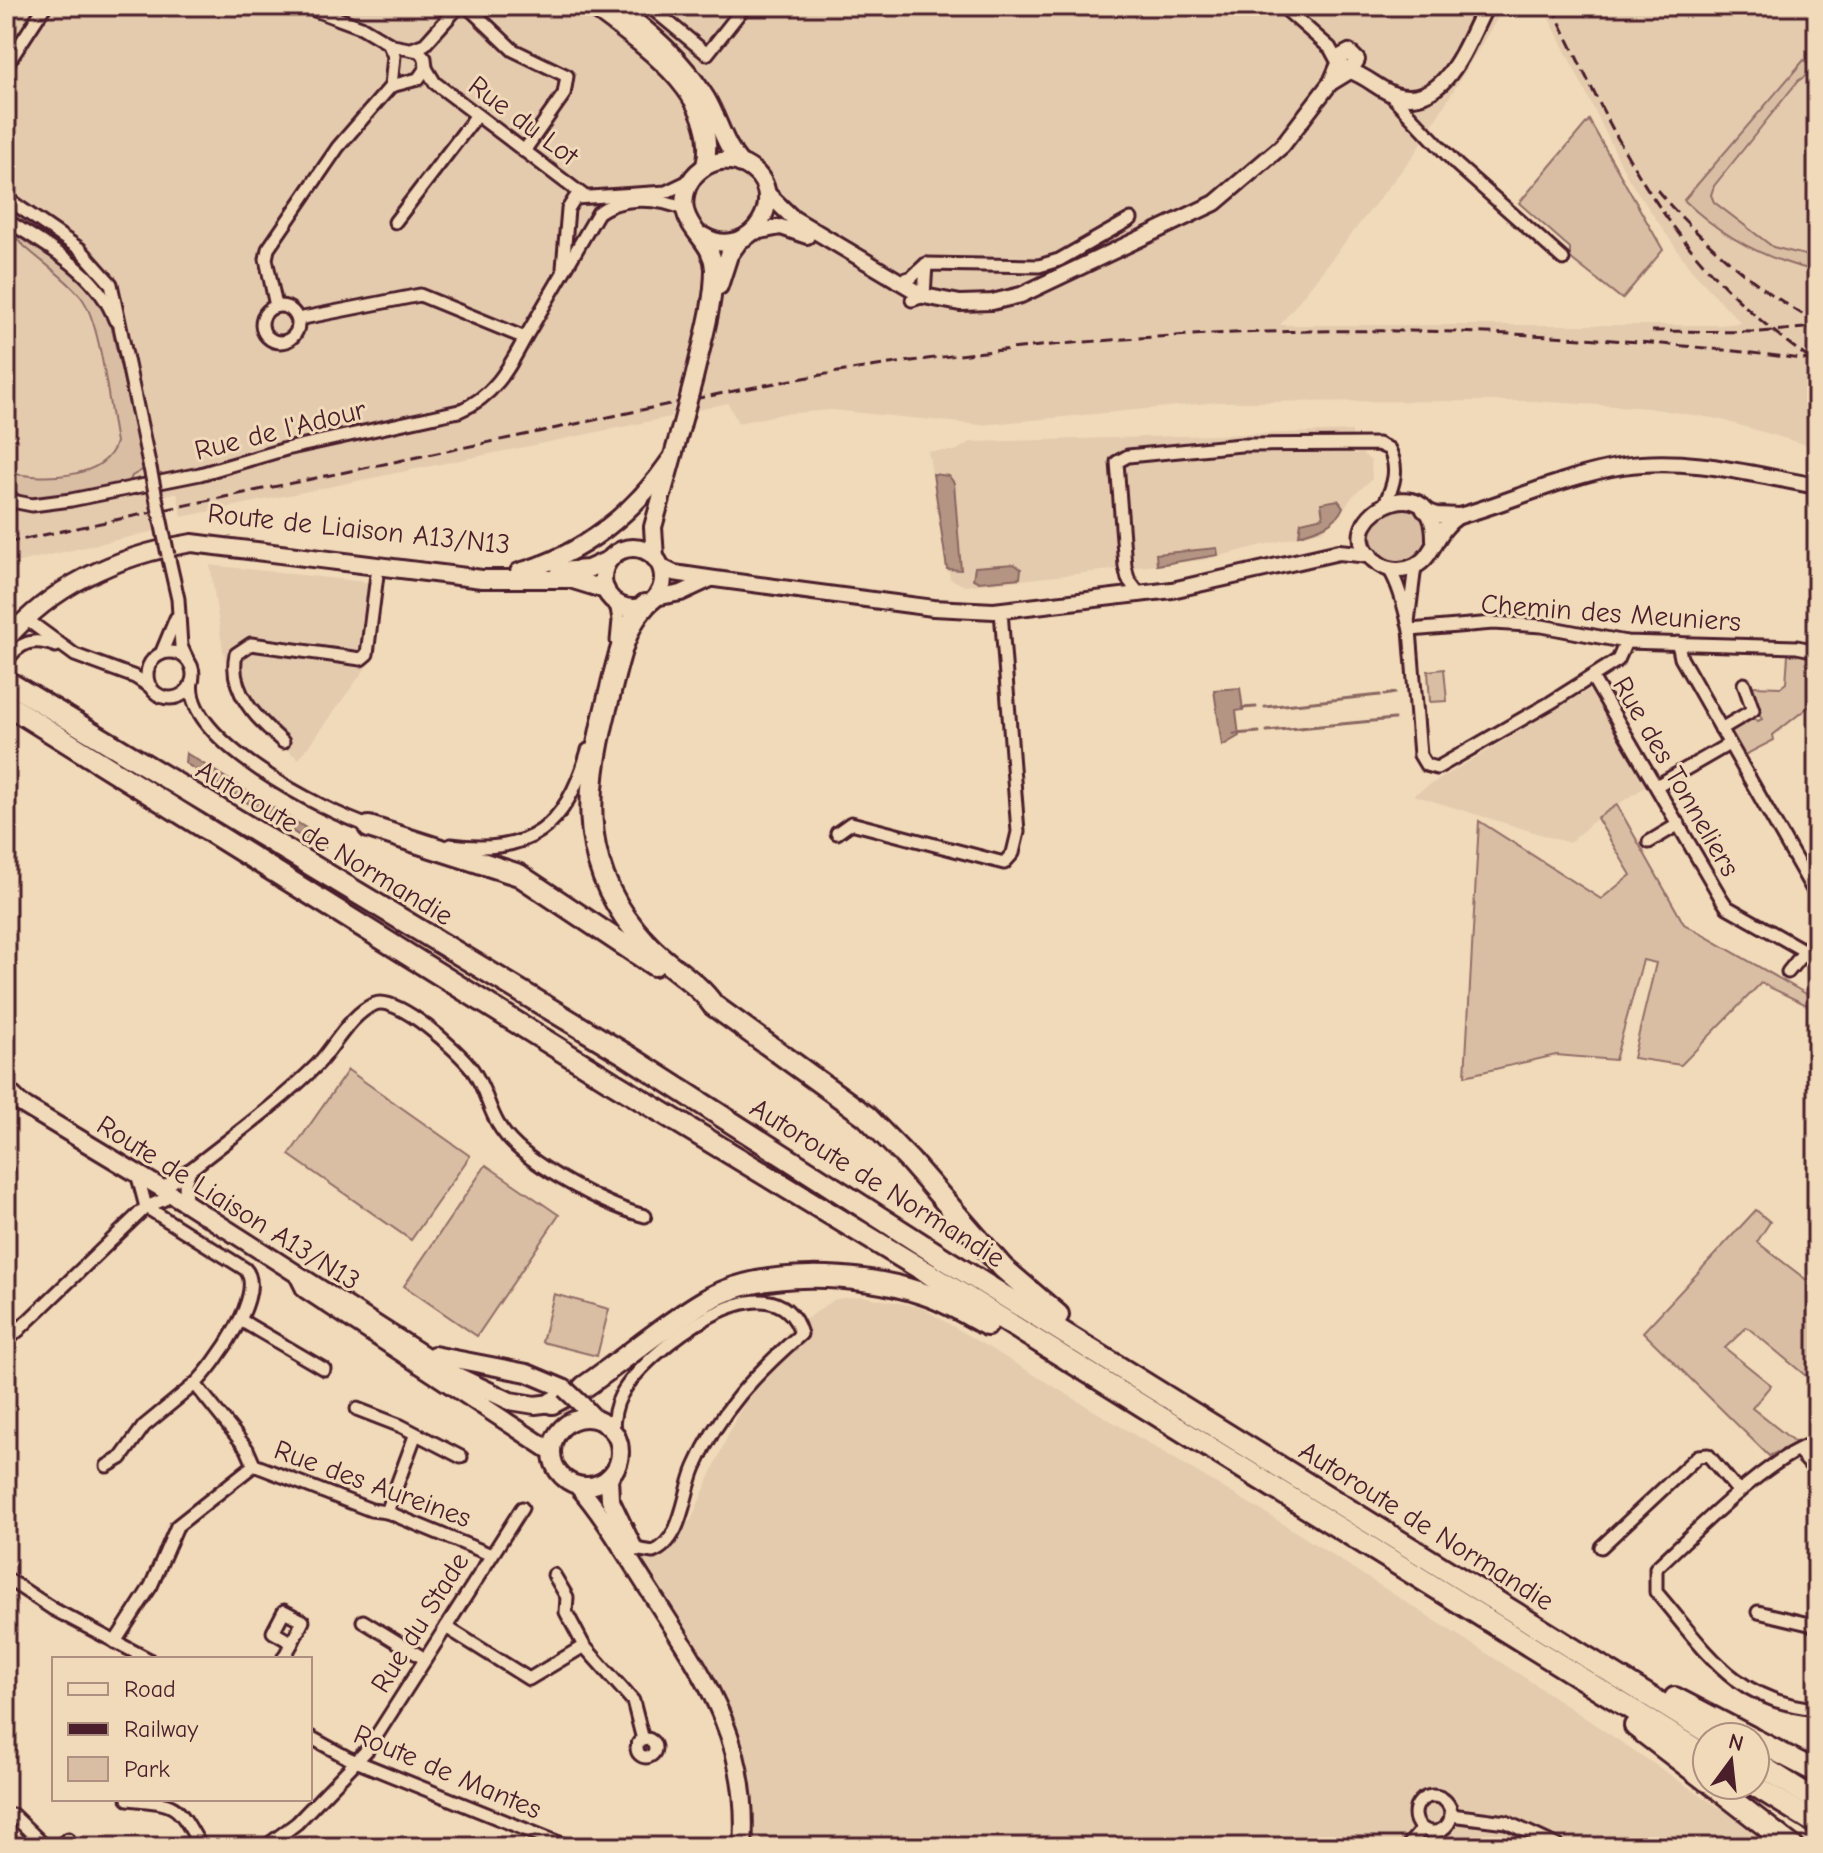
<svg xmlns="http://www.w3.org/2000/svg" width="1823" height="1853" font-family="'Comic Neue',sans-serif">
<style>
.built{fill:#e4cbae}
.green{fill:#d9bea4;stroke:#926e68;stroke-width:2}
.water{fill:#b49584;stroke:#8a6660;stroke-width:2}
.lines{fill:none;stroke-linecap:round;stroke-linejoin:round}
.stream{stroke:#8a6660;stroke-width:3}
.minor-casing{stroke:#4a1f2b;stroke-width:17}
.tertiary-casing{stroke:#4a1f2b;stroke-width:20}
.secondary-casing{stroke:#4a1f2b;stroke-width:22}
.primary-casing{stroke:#4a1f2b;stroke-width:22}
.motorway-casing{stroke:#4a1f2b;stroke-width:26}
.minor{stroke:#f1dab9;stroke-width:11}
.tertiary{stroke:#f1dab9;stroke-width:14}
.secondary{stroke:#f1dab9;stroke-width:16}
.primary{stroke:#f1dab9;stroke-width:16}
.motorway{stroke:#f1dab9;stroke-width:20}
.rail{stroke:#4a1f2b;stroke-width:3;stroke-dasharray:12 6;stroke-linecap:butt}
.minor-bridge-casing{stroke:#4a1f2b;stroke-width:17;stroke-linecap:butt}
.primary-bridge-casing{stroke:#4a1f2b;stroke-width:22;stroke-linecap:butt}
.minor-bridge{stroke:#f1dab9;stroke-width:11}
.primary-bridge{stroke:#f1dab9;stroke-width:16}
.labels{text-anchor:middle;stroke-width:6;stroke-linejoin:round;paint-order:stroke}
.street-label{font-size:28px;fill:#4a1f2b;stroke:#f1dab9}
</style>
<rect width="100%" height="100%" fill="#f1dab9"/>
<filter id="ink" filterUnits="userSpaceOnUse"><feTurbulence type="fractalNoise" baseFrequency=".0125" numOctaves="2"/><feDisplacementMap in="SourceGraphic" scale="16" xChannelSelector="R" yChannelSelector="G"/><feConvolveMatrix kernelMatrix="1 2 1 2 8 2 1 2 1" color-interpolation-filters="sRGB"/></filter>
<g filter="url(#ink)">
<g class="built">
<path d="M6,6H1505L1416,152L1280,325H1718L1741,323L1691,270L1629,180L1543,6H1817V448L1718,419L1648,408L1531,401L1219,402L981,425L831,410L782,414L738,423L728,403L698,410L703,385L678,390L671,417L182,517L177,493L149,498L156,531L6,565Z"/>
<path d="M1352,431L1353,454L1362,453L1371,461L1372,479L1353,496L1336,520L1321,531L1203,560L965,586L950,579L928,451H955L971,442Z"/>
<path d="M210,565L384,584L373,658L299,759L253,724L237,701L223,651Z"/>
<path d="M1590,689L1648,785L1597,818L1569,843L1413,795Z"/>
<path d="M862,1296L921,1307L1277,1520L1527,1679L1778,1847H739L742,1817L725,1726L631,1557L691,1520L735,1419L786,1333L835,1299Z"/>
</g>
<g class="green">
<path d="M1804,60L1811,66L1810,73L1798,81L1714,186L1711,195L1714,202L1773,247L1817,258V271C1766,260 1721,236 1684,200Z"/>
<path d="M1589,120L1663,250L1622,299L1570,258V248L1519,203Z"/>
<path d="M6,225L84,277L109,316L144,469L132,476L129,483L49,499L24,498L6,485V472C38,480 106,481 116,442C109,408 101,322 81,297C59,269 26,255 6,225Z"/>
<circle cx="1400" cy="535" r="29"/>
<path d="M1800,654L1817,658V700L1773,735L1774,740L1741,757L1725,731L1750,716L1758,721L1762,719L1752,700V686L1781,687L1786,683L1788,655Z"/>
<path d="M1444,669L1447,701L1430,702L1428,671Z"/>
<path d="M1617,805L1684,924L1817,1000V1010L1761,983L1681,1065L1633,1058L1656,963L1643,960L1615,1060L1556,1055L1465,1076L1479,821L1601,899L1631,875L1597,818Z"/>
<path d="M348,1070L470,1156L411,1240L289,1155Z"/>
<path d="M486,1165L559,1215L477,1336L404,1286Z"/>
<path d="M1756,1210L1770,1222L1757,1242L1817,1288V1385L1747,1327L1725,1348L1771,1385L1752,1408L1796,1443L1769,1456L1643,1332Z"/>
<path d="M554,1294L609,1309L597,1356L542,1342Z"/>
</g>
<g class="water">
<path d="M933,474L949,476L954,483L961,570L947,569Z"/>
<path d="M1338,500L1343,507C1336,525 1316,530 1299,535L1301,522L1323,517L1321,503Z"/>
<path d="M1217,548L1218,555L1157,565L1156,554Z"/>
<path d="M1014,564L1021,569L1020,578L979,582L973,579L975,567Z"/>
<path d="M1240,688L1243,710L1236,711L1239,736L1222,746L1214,690Z"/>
<path d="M186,753L322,838L326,841L325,848L317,847L185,763Z"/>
</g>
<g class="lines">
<g class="stream">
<path d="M1384,695L1395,693"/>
<path d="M1265,707L1380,695"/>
<path d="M1242,708L1256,707"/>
<path d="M1267,731L1394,719"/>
<path d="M1234,734L1259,732"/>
</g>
<defs>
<g id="minor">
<path d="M467,6L513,50L567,76L564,94L524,151"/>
<path d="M649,6L707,54L745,6"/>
<path d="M1282,6L1330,48L1337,61"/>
<path d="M388,43L394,56L391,86"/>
<path d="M412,49L425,44L459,6"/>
<path d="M6,66L45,6"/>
<path d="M426,68L435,83L584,196"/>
<path d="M1390,94L1457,165L1563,259"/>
<path d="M6,198L80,249L111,284L150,468"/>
<path d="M6,220C48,247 97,271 115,320"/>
<path d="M395,222L477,115"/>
<path d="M563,268L568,209L575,198L666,192L689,181"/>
<path d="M897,282L912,277L926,264L1039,266L1059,260L1131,219"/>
<path d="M912,300L924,296L926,264"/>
<circle cx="280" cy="324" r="18"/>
<path d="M276,306L266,259L268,249L338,147L391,86L418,79L426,68L425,58L419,51L393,46L361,27L304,6"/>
<path d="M298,319L420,295L525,338L598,213C621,195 662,198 685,210"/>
<path d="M6,490L12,501L6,511"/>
<path d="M12,501L32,505L71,500L200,474L286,449L459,411C493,397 508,370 525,338"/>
<path d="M168,555L178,599L181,646L187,659"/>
<path d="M1389,569C1400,586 1405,611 1410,630L1493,623L1542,626L1626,642L1797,647L1817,651"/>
<path d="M1140,595L1128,579L1125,566L1117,462L1128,456L1241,445L1378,444L1389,449C1399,468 1394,485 1385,503"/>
<path d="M616,602L619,620L617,641"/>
<path d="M26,619L75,655L135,677L151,687"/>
<path d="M1408,622L1415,566"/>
<path d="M1410,630L1420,755L1426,765L1437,768L1550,703L1618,660L1626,642"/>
<path d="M1678,643L1681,658L1817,897"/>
<circle cx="170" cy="675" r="23"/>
<path d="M161,654L176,618"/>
<path d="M6,662C19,642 33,637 56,646"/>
<path d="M1592,677L1721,898L1727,907L1803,950"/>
<path d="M192,681C182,739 324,812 372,827"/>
<path d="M1721,729L1753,710L1744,684"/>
<path d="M283,742C257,719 228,691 236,654L251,644L361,659L367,654L378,567"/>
<path d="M1658,785L1729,744"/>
<path d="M837,833L851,823L1004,863L1013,853L1018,832L1001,611"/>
<path d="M1649,842L1679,824"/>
<path d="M451,845C531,856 567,826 588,750"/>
<path d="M1788,972L1817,936"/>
<path d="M6,1172L7,1171"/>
<path d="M137,1173L146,1207"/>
<path d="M162,1189L189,1170"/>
<path d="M186,1203L185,1183L190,1170C233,1136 279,1103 317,1065C334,1047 351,1013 375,1004C397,995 459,1051 472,1069C492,1098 486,1118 517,1147C544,1172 609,1207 645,1216"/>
<path d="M146,1207L245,1269C267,1292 215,1365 195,1384L247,1449L254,1465L371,1510L387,1512L489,1554"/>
<path d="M6,1317L19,1330"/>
<path d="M242,1321L324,1369"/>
<path d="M6,1342L146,1207L163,1200L169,1192"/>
<path d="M357,1409L401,1426L461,1457"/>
<path d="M613,1432C613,1420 615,1406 621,1395C644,1352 775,1248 801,1334C757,1372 718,1413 695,1467C683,1494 683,1540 653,1552L634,1549"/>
<path d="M1817,1442C1770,1455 1693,1534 1656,1568V1592C1706,1650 1734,1702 1817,1709"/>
<path d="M1798,1451L1817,1472"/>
<path d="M107,1466L121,1458L144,1426L195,1384"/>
<path d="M387,1512L415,1436"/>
<path d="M1601,1547L1698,1456L1708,1455L1739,1492"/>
<path d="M554,1575L567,1597L566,1612L584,1646"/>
<path d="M6,1578L53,1609L148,1659"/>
<path d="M284,1611L303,1621L292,1643L273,1632Z"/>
<path d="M1758,1612L1817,1626"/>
<path d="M363,1621L425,1659"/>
<path d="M446,1627L529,1679L584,1646L633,1701L643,1740"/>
<path d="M115,1642L151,1586L177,1526L254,1465"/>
<path d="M283,1659L292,1643"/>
<path d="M310,1737L348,1758L569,1847"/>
<circle cx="646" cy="1748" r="9"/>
<circle cx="1433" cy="1814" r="18"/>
<path d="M128,1799C179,1804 176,1803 201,1847"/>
<path d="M13,1815L46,1847"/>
<path d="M1451,1815L1506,1822L1560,1847"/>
<path d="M57,1847L68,1839"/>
<path d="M265,1847L297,1823L368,1749L522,1508"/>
<path d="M1407,1847L1422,1829"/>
</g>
<g id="tertiary">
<path d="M1343,71L1338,58L1349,52L1357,60L1350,71"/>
<path d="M1332,82L1350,71C1367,76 1379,90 1395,95C1447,110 1467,41 1486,6"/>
<path d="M767,193L793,218L924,296L960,303L992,302L1021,295L1215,203L1282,146L1331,82L1338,66"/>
<path d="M755,232L781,227L807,236"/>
<path d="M1424,510L1437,515L1459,516C1513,501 1567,475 1623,466C1689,456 1753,475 1817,486"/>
<path d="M1434,540C1436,457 1318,523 1379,564C1389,571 1403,572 1415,566C1434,557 1435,531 1458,516"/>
<path d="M660,566L674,573L715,579L933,608L994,611L1172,590L1339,552L1370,555"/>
<path d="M655,598L681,593L711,579"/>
</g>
<g id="secondary">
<path d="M299,1277L305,1289L551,1451"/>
<circle cx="586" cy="1452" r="34"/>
<path d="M609,1477L610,1499L633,1547"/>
<path d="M577,1485C605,1517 626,1555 649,1590C704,1676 751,1741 743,1847"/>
</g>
<g id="primary">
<path d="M591,6C639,42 722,96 705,166"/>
<path d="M616,6C651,33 683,60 706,98C719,120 724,145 741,164"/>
<path d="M719,286L729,255L739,241"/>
<path d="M694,378C702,343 714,305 714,269C713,243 690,233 685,210C679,176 715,150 745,165C795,191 751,265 703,236"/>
<circle cx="633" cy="578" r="30"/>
<path d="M655,558L653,527L681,427"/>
<path d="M559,571L588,569L610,559"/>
<path d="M519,572C582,555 634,513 671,459"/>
<path d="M6,640C54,584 120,555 192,543L482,579H570L606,590"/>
<path d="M6,1089L20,1103L186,1203L455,1375L510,1401L535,1405L552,1403"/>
<path d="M434,1355L527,1373L565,1389"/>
<path d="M581,1404L595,1419"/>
</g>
<g id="motorway">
<path d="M645,605C621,630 615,676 606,708C584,797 579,871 646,943C666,966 696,980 713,1005L866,1116L910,1161L1003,1268L1058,1315"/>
<path d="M6,681L628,1056L946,1260L1715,1737"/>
<path d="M6,704L612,1082L941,1281L1707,1756"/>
<path d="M369,827L519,875L654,965"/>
<path d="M584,1387C624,1360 661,1327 703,1302C761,1267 858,1273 921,1293C945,1300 966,1314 987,1325"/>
<path d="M552,1403L563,1397"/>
<path d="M1675,1698L1750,1737"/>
<path d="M1635,1726L1707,1781"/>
<path d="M1755,1740L1817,1772"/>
<path d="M1755,1762L1817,1801"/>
<path d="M1713,1785L1793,1847"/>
<path d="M1754,1785L1817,1824"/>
</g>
</defs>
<use href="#minor" class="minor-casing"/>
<use href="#tertiary" class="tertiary-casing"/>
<use href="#secondary" class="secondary-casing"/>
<use href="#primary" class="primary-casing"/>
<use href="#motorway" class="motorway-casing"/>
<use href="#minor" class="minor"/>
<use href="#tertiary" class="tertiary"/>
<use href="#secondary" class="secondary"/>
<use href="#primary" class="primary"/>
<use href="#motorway" class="motorway"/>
<g class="rail">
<path d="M1552,6C1624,156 1668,255 1807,357"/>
<path d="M1657,190C1694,235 1765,296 1817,322"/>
<path d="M1652,331L1760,332L1817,327"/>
<path d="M6,543C180,506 355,470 529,434C661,406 793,376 927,359C1223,320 1521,322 1817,361"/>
</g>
<defs>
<path id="minor-bridge" d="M150,468L168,555"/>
<g id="primary-bridge">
<path d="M681,427L694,378"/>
<path d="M565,1389L581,1404"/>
</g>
</defs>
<use href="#minor-bridge" class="minor-bridge-casing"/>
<use href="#primary-bridge" class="primary-bridge-casing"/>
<use href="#minor-bridge" class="minor-bridge"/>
<use href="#primary-bridge" class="primary-bridge"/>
</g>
</g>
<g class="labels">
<g class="street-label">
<text transform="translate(524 120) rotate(37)" y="10">Rue du Lot</text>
<text transform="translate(280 429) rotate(-14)" y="10">Rue de l'Adour</text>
<text transform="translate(359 528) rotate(6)" y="10">Route de Liaison A13/N13</text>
<text transform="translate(1611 612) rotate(4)" y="10">Chemin des Meuniers</text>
<text transform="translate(1677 776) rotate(60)" y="10">Rue des Tonneliers</text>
<text transform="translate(325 842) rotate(31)" y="10">Autoroute de Normandie</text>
<text transform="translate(878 1182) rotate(32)" y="10">Autoroute de Normandie</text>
<text transform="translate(229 1202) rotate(32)" y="10">Route de Liaison A13/N13</text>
<text transform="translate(373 1483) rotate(20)" y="10">Rue des Aureines</text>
<text transform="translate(1427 1525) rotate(32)" y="10">Autoroute de Normandie</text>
<text transform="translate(419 1622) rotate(-58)" y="10">Rue du Stade</text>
<text transform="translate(448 1771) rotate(23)" y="10">Route de Mantes</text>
</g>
</g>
<rect width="1823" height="1853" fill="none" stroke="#f1dab9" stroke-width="32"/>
<rect x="16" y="16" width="1791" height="1821" fill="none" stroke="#4a1f2b" stroke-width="3" filter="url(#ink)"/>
<rect x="52" y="1657" width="260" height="144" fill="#f1dab9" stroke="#ae8f80" stroke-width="2"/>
<rect x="68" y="1683" width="40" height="12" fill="#f1dab9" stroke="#ae8f80" stroke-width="2"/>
<text x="124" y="1697" font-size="24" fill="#4a1f2b">Road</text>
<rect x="68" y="1723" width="40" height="12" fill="#4a1f2b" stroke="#ae8f80" stroke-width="2"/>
<text x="124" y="1737" font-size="24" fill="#4a1f2b">Railway</text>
<rect x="68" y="1757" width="40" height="24" fill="#d9bea4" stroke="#ae8f80" stroke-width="2"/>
<text x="124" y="1777" font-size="24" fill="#4a1f2b">Park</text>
<g transform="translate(1731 1761) rotate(15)"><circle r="38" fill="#f1dab9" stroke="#ae8f80" stroke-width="2"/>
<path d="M0-6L14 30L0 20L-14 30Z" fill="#4a1f2b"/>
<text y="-12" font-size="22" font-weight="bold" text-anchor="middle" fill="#4a1f2b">N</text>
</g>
</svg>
